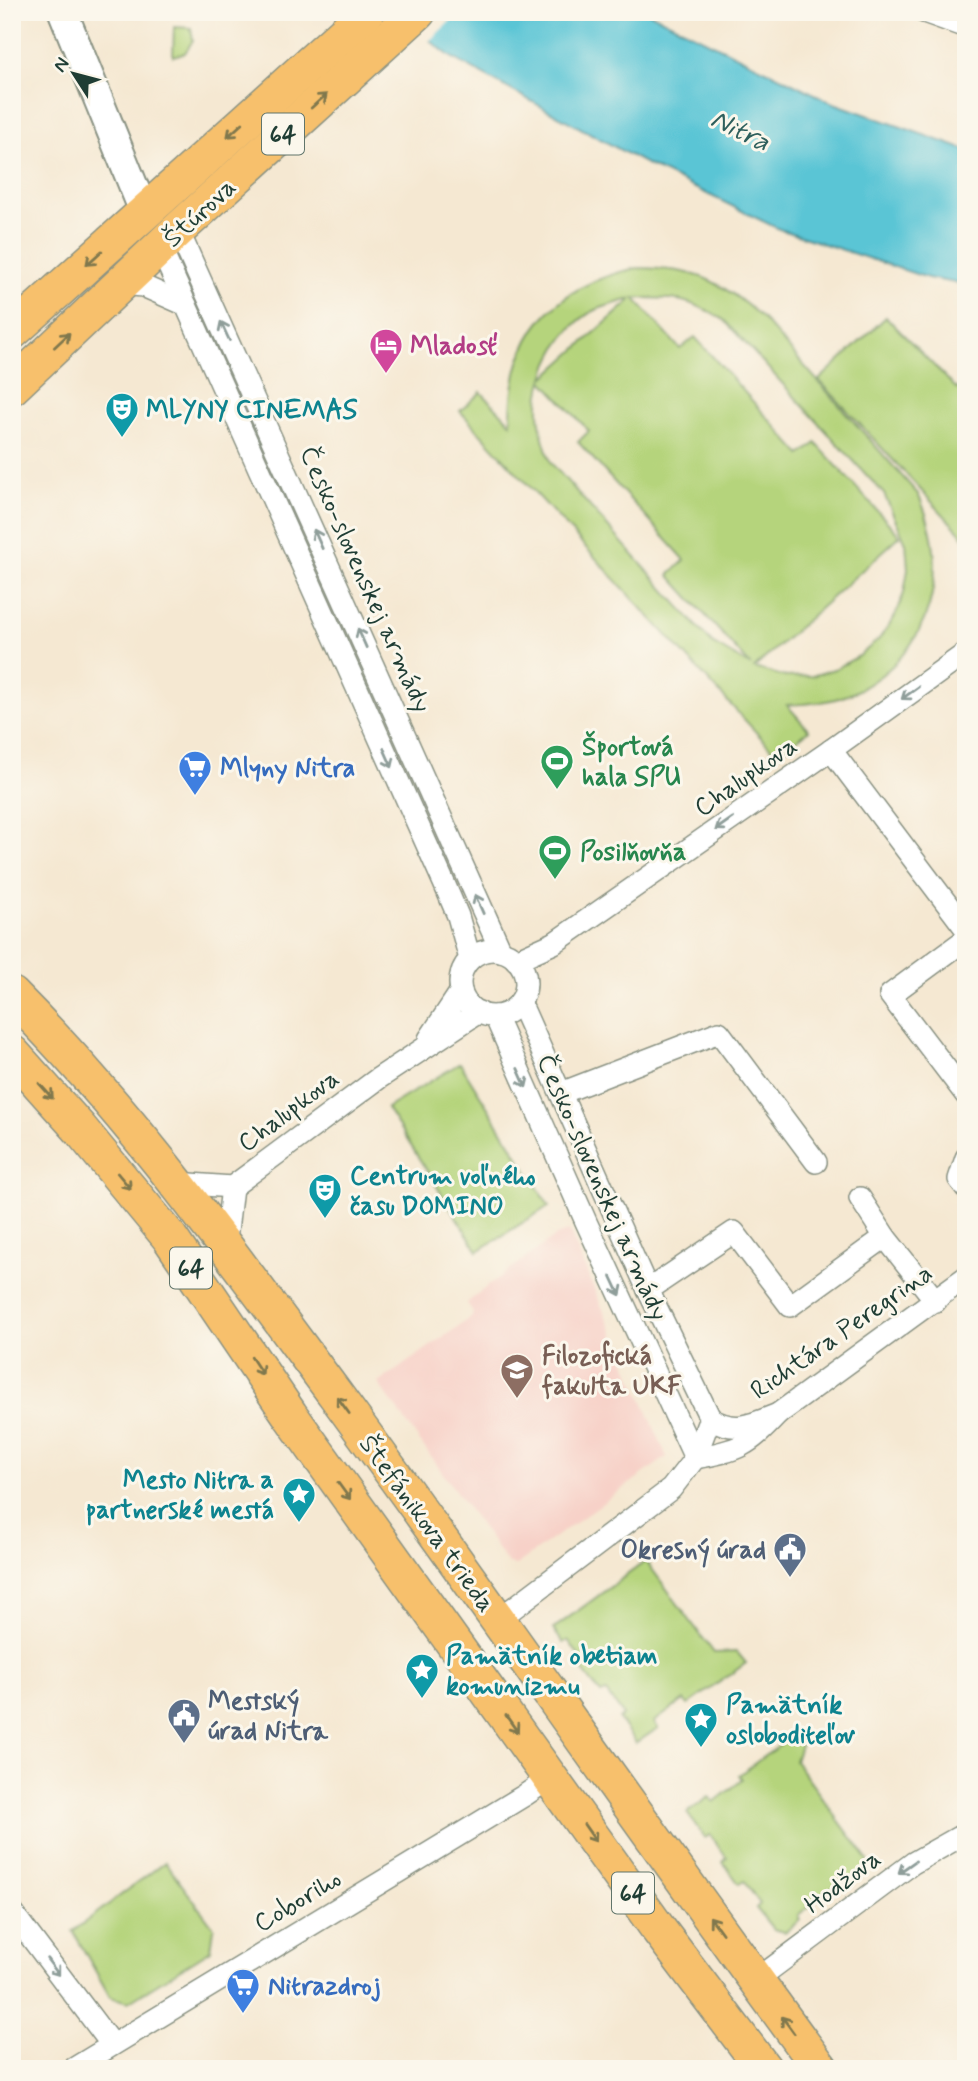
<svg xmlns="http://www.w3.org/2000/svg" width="978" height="2081" font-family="Mynerve,sans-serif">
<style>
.built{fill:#f7d1c8}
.green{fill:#b5d47b;stroke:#6a8858;stroke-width:2;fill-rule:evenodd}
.water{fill:#5ac5d5;stroke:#3c8184;stroke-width:2}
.pier{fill:#f5e8d2}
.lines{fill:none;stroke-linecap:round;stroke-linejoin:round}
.minor-casing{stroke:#8a9283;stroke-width:24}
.tertiary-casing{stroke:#8a9283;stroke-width:32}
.primary-casing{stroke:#8a9283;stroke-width:38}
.minor{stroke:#fff;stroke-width:21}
.tertiary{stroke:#fff;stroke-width:28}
.primary{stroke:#f7c06c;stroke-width:35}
.oneway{stroke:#80784d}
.oneway2{stroke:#8f9e9a}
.labels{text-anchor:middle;stroke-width:6;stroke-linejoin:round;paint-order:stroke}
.shield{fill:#fbf7ec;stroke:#61756b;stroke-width:2}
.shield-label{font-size:24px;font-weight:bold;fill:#1f3d34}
.street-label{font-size:26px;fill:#1f3d34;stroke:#fbf7ec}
.hotel-label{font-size:26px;font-weight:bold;fill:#b23c85;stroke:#fbf7ec;text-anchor:start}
.culture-label{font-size:26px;font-weight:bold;fill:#0d838f;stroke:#fbf7ec;text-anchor:start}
.leisure-label{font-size:26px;font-weight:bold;fill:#27864d;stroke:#fbf7ec;text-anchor:start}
.shop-label{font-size:26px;font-weight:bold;fill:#366cbe;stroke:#fbf7ec;text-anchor:start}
.education-label{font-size:26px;font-weight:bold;fill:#785e54;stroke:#fbf7ec;text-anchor:start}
.service-label{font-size:26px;font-weight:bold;fill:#4e5e75;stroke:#fbf7ec;text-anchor:end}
.water-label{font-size:28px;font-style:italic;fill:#2e5f5c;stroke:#fbf7ec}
</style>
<rect width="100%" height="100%" fill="#fbf7ec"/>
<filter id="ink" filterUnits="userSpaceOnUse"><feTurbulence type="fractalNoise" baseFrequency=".0143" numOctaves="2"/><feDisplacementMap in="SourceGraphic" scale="14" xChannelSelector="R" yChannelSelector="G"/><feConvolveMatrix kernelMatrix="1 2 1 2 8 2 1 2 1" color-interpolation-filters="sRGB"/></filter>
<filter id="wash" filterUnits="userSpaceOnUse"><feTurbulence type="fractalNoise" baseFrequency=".00686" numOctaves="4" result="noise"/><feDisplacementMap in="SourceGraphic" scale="28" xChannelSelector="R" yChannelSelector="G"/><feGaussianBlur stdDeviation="1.57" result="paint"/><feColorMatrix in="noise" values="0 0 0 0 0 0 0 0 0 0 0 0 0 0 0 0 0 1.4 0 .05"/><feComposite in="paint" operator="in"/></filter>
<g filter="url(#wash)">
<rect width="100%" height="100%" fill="#f5e8d2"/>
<path class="built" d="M569,1231L667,1457L516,1565L508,1564L378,1383L472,1317L473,1312L467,1303L480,1292L556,1236Z"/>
<g class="green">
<path d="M174,27L191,28L193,40L185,53L173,56Z"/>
<path d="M637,268C694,268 719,279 761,317L918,494C953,571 933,651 855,692C834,702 810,704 787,705L809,730L777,755L460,411L481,392L511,423C510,335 552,286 637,268ZM634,298C676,298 688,298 724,320L884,494L906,543L908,569L904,593L894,618L879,639L859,656L837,668L812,676L786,677L754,668L900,536L816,443L801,455L695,337L680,349ZM631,299V300L544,378C551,351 571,320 598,309C609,305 620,302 631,299ZM543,381L589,431L578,442L685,560L669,575L751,666L712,643L551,463C541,436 534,409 543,381Z"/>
<path d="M886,317L957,389L966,380V539L819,380Z"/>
<path d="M460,1063L549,1206L478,1251L387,1108Z"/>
<path d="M646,1561L714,1653L737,1652L746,1663L688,1705L684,1700L654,1722L658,1728L636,1743L619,1719L623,1715L606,1692L601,1694L580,1667L584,1663L568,1640L563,1643L553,1629Z"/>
<path d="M797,1732L802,1739L795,1761L868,1860L867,1870L847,1885L843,1880L798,1915L800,1920L785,1932L773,1929L756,1908L760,1904L744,1881L739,1884L723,1862L727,1858L710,1835L705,1838L687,1813L709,1797L714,1802L742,1780L739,1775Z"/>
<path d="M165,1862L214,1928L211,1950L128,2002L110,1997L73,1931Z"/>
</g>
<path class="water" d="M394,12H648L831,102L966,150V285L928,278L779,229L646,164L451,57Z"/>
<path class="pier" d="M390,12H460L427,43Z"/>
</g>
<g filter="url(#ink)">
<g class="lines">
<defs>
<g id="minor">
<path d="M924,12L966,27"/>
<path d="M178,230L501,951"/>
<path d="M160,247L444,883L458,916L470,959"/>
<path d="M122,284L143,286L186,305"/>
<path d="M831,750L966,929"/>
<path d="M966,939L890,995L966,1095"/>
<circle cx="493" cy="983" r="33"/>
<path d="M516,960L554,943L831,750L966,653"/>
<path d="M520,1002L648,1290L710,1418"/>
<path d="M495,1016L587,1224L695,1458C740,1450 747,1447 778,1414"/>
<path d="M429,1039L461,991"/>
<path d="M561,1093L719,1032L816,1162"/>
<path d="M966,1158L959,1179L966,1188"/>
<path d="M177,1183L232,1187L379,1078L479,1012"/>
<path d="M860,1198L885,1237L936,1301"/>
<path d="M225,1248L232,1187"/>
<path d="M648,1290L734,1232L790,1306L885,1237"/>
<path d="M710,1418C735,1434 753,1424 778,1414L966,1277"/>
<path d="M499,1619L671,1489L695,1458L710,1418"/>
<path d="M12,1912L112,2045"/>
<path d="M756,1980L913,1863L966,1833"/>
<path d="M73,2069L525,1795L550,1778"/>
</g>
<path id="tertiary" d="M63,12L144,212"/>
<g id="primary">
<path d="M12,332L367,12"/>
<path d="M12,387L178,230L418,12"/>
<path d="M12,995C133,1116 233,1257 335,1394C499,1618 656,1846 821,2069"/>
<path d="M12,1053L80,1129L170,1238L290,1415L659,1930L764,2069"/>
</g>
</defs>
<use href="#minor" class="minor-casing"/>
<use href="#tertiary" class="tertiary-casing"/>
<use href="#primary" class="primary-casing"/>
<use href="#minor" class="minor"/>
<use href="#tertiary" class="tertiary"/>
<use href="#primary" class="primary"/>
</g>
<defs><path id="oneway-shaft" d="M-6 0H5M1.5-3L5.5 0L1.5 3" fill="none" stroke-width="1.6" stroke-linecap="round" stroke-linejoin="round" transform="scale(1.75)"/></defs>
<g class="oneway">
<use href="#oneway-shaft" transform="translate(319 101) rotate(-42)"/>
<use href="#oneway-shaft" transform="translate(235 130) rotate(138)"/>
<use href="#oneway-shaft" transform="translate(94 258) rotate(138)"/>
<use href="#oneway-shaft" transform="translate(62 340) rotate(-43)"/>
<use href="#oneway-shaft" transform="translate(46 1091) rotate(48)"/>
<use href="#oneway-shaft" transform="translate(124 1181) rotate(50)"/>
<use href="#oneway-shaft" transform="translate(257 1366) rotate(57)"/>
<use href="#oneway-shaft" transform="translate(343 1405) rotate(-126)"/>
<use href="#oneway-shaft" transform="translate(344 1491) rotate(54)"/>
<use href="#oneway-shaft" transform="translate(512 1724) rotate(55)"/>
<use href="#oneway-shaft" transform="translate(590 1833) rotate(55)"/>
<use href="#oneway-shaft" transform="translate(716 1925) rotate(-126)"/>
<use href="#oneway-shaft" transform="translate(788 2025) rotate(-126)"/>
</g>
<g class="oneway2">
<use href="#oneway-shaft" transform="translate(225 331) rotate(-115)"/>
<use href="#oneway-shaft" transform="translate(318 539) rotate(-114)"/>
<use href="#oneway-shaft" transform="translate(362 638) rotate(-114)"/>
<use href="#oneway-shaft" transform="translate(910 693) rotate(144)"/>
<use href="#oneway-shaft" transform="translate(388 758) rotate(66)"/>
<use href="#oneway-shaft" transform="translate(724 824) rotate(145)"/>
<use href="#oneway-shaft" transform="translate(479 904) rotate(-114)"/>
<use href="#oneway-shaft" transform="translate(522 1078) rotate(66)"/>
<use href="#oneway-shaft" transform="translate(616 1286) rotate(65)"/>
<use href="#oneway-shaft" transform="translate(907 1867) rotate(145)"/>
<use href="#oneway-shaft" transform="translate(53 1967) rotate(53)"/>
</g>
</g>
<defs>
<symbol id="hotel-pin" viewBox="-11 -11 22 30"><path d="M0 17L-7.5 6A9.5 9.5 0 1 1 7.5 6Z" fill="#d1479c" stroke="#fbf7ec"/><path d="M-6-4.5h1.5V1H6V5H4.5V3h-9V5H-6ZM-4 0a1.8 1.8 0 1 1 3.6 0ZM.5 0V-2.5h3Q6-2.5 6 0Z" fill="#fff"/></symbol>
<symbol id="theatre-pin" viewBox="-11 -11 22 30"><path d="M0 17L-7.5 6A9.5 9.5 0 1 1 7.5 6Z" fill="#0f9aa8" stroke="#fbf7ec"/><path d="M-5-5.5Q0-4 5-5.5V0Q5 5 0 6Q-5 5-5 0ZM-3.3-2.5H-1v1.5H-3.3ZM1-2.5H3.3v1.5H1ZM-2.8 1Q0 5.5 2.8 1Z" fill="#fff"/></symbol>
<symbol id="stadium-pin" viewBox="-11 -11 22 30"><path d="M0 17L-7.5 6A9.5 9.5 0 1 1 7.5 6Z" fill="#2e9e5b" stroke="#fbf7ec"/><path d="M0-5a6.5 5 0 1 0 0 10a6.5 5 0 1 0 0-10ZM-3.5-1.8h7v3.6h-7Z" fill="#fff"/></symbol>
<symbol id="supermarket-pin" viewBox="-11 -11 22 30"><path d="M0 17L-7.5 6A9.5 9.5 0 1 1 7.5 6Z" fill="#3f7fe0" stroke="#fbf7ec"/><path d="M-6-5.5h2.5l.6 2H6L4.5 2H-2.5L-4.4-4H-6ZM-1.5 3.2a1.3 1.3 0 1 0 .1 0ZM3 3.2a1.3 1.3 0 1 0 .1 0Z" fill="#fff"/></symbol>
<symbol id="university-pin" viewBox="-11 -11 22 30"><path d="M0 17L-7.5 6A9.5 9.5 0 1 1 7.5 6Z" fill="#8d6e63" stroke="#fbf7ec"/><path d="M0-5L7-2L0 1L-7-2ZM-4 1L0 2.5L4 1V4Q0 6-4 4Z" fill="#fff"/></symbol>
<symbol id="sight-pin" viewBox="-11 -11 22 30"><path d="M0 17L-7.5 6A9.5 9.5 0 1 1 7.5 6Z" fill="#0f9aa8" stroke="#fbf7ec"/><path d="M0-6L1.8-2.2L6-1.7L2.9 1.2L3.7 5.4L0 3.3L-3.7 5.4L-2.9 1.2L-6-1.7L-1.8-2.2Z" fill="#fff"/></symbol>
<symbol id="civic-pin" viewBox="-11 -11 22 30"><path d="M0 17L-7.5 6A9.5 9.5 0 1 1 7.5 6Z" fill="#5c6f8a" stroke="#fbf7ec"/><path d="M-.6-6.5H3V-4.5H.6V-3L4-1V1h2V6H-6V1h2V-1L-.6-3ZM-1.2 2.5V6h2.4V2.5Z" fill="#fff"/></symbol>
</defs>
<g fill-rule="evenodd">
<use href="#hotel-pin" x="367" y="326" width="38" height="52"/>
<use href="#theatre-pin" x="103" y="390" width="38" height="52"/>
<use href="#stadium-pin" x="538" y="742" width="38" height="52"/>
<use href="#supermarket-pin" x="176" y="748" width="38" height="52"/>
<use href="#stadium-pin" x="536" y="832" width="38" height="52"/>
<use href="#theatre-pin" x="306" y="1171" width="38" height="52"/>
<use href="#university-pin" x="498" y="1351" width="38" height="52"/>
<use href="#sight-pin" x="280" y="1475" width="38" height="52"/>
<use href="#civic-pin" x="771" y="1530" width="38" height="52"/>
<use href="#sight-pin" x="403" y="1651" width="38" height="52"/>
<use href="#civic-pin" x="165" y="1696" width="38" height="52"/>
<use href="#sight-pin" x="682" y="1700" width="38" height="52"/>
<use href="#supermarket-pin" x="224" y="1966" width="38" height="52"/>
</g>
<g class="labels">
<g class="shield">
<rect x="262" y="113.5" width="42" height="41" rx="5"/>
<rect x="170" y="1247.5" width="42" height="41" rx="5"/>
<rect x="612" y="1872.5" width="42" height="41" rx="5"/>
</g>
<g class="shield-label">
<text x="283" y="142">64</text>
<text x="191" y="1276">64</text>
<text x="633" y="1901">64</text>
</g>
<g class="street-label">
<text transform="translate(199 212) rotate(-43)" y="9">Štúrova</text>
<text transform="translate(366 579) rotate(66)" y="9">Česko-slovenskej armády</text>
<text transform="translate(745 776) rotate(-35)" y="9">Chalupkova</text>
<text transform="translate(288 1110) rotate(-37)" y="9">Chalupkova</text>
<text transform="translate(603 1187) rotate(66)" y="9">Česko-slovenskej armády</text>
<text transform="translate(841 1331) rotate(-35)" y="9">Richtára Peregrina</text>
<text transform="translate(428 1523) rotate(54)" y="9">Štefánikova trieda</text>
<text transform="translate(842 1881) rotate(-37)" y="9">Hodžova</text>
<text transform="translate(297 1900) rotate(-31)" y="9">Coboriho</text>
</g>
<g class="hotel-label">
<text x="410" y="354">Mladosť</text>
</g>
<g class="culture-label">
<text x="146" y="418">MLYNY CINEMAS</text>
<text x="350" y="1184">Centrum voľného<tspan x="350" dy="30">času DOMINO</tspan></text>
<text x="274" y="1488" text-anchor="end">Mesto Nitra a<tspan x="274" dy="30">partnerské mestá</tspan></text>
<text x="446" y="1664">Pamätník obetiam<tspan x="446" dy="30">komunizmu</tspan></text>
<text x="726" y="1713">Pamätník<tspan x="726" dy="30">osloboditeľov</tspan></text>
</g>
<g class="leisure-label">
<text x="582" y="755">Športová<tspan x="582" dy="30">hala SPU</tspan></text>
<text x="580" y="860">Posilňovňa</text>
</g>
<g class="shop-label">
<text x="220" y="776">Mlyny Nitra</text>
<text x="268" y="1994">Nitrazdroj</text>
</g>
<g class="education-label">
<text x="542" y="1364">Filozofická<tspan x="542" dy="30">fakulta UKF</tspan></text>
</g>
<g class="service-label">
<text x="766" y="1558">Okresný úrad</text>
<text x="208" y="1709" text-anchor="start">Mestský<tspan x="208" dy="30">úrad Nitra</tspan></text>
</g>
<g class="water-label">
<text transform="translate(741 129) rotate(26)" y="10">Nitra</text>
</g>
</g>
<rect width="978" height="2081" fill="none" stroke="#fbf7ec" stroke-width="42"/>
<g transform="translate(74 74) rotate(306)" stroke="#fbf7ec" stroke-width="5" paint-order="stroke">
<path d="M0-5L12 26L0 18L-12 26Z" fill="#1f3d34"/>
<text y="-10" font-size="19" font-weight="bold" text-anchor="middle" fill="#1f3d34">N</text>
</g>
</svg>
